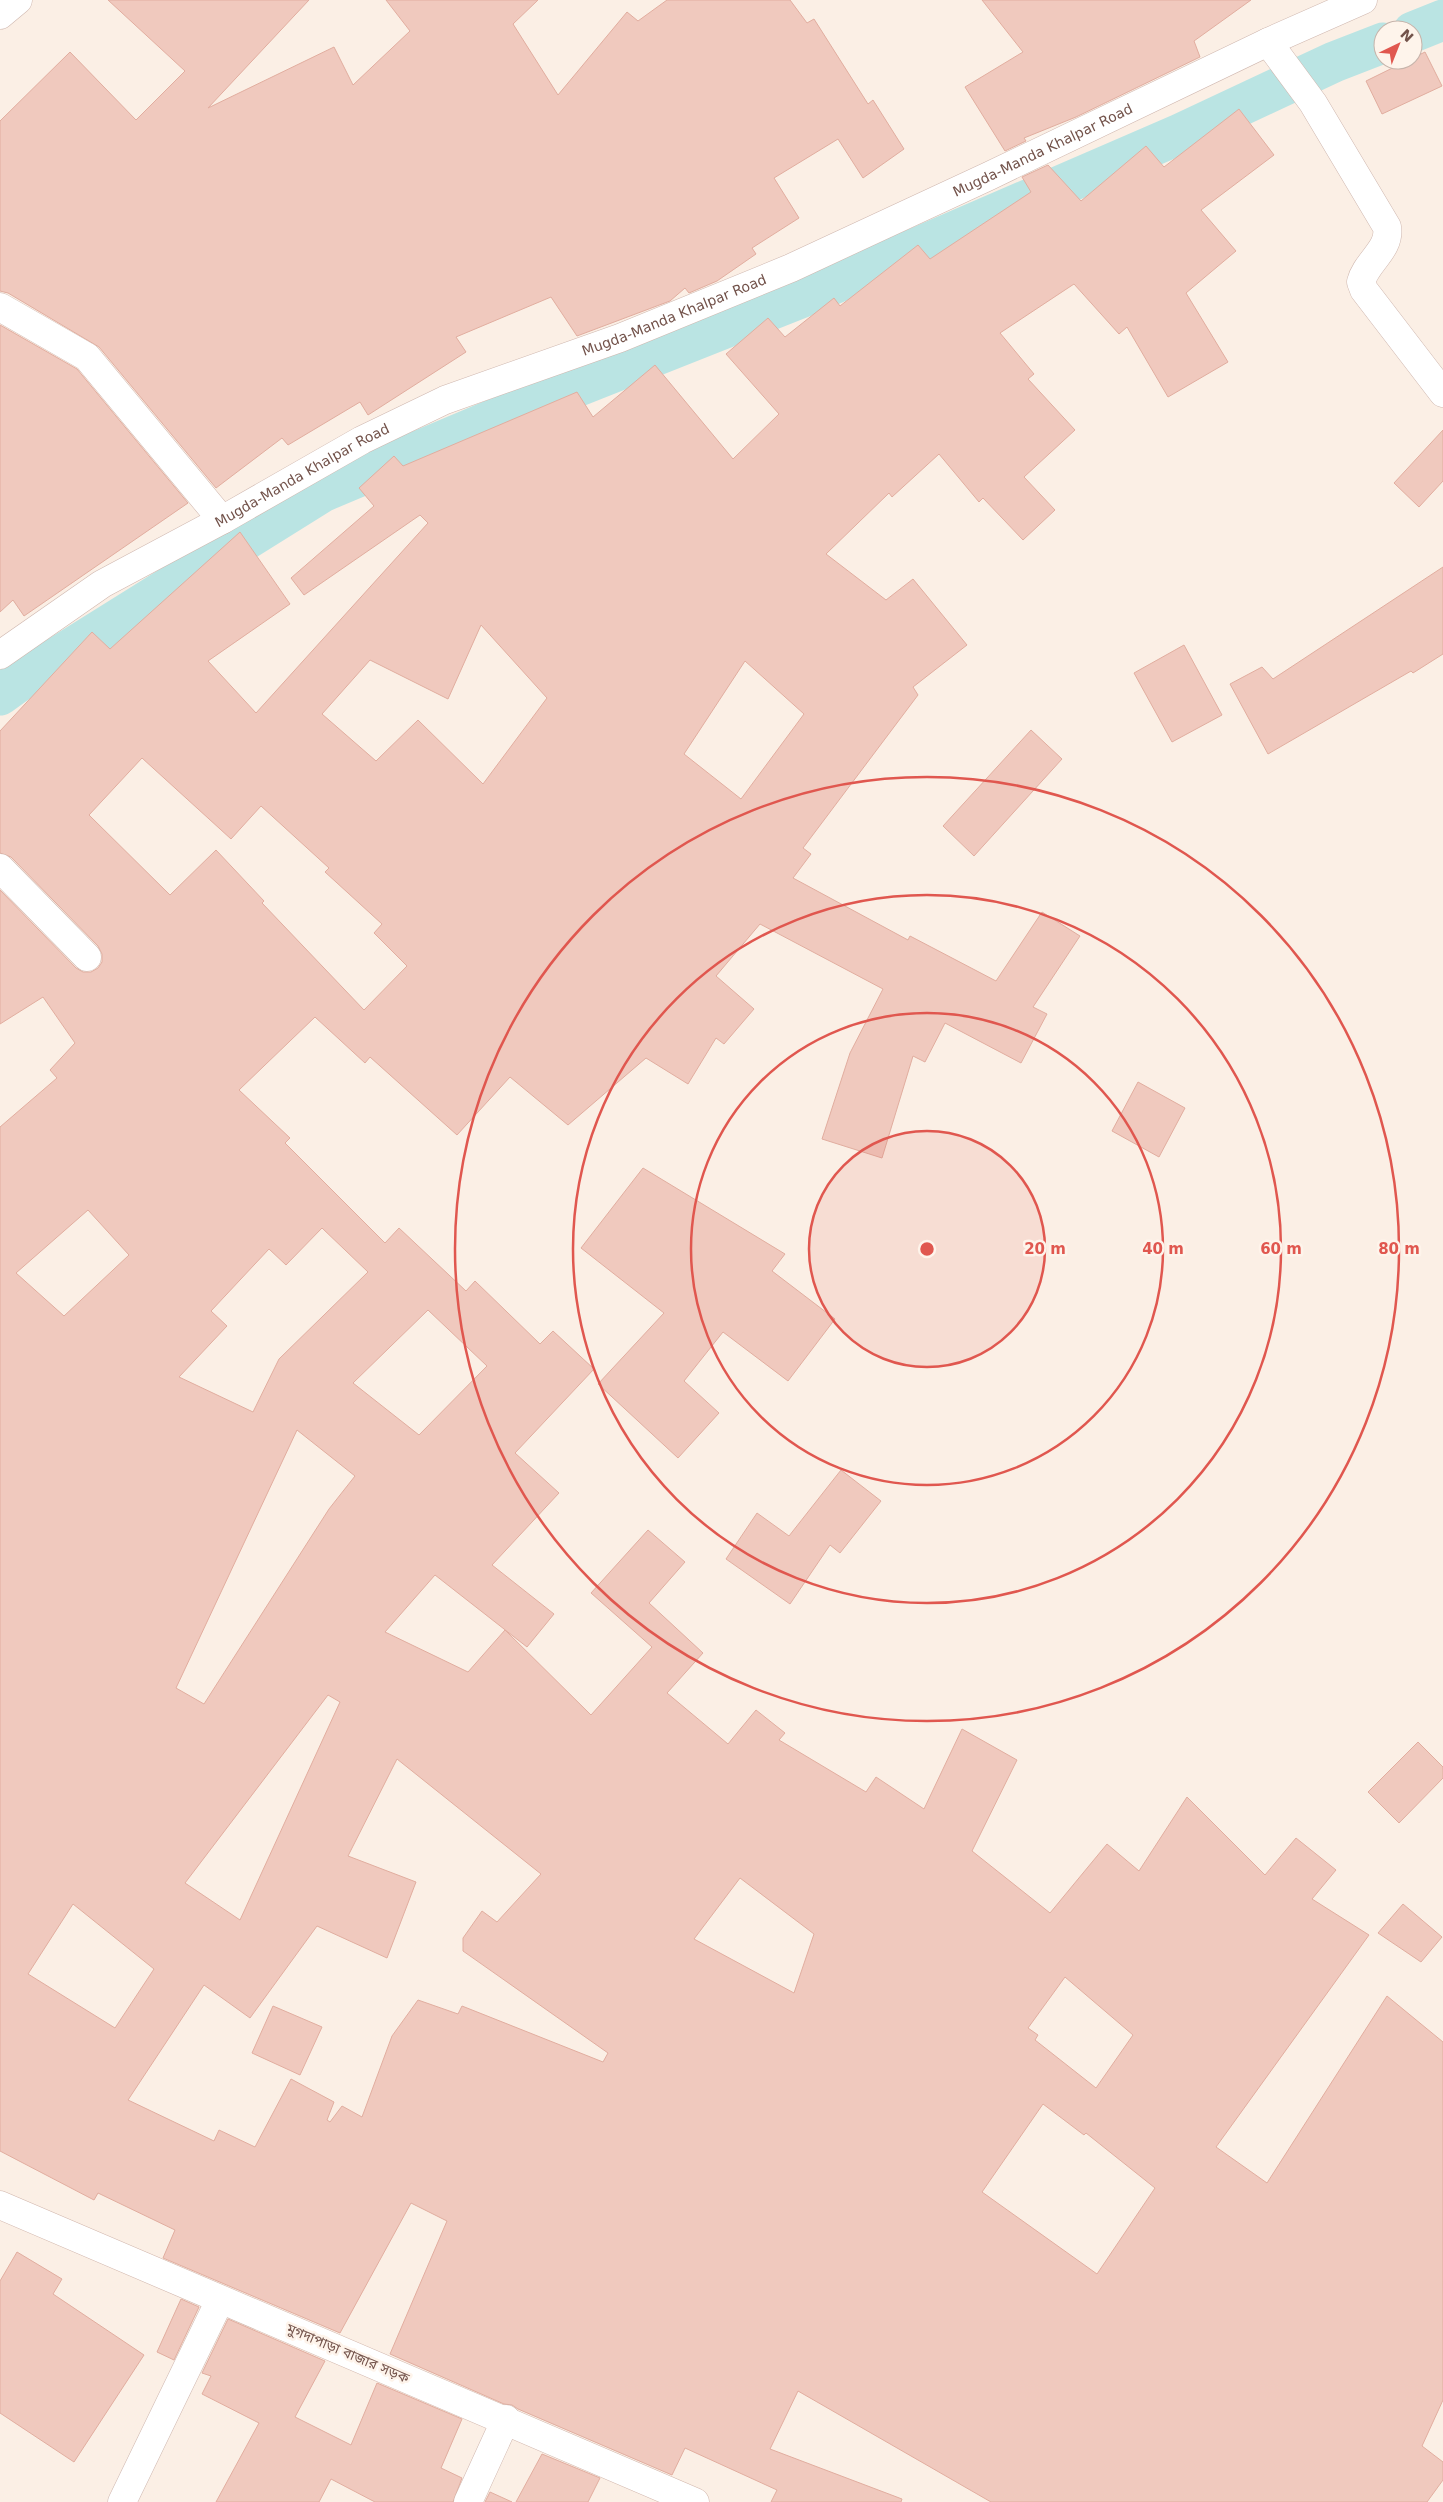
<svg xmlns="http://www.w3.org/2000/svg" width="1443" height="2502" font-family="'DejaVu Sans','Noto Sans Bengali',sans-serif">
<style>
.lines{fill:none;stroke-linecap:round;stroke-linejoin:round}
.canal{stroke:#bae4e3;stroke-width:41}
.building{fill:#f0c9be;stroke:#e1ad9f;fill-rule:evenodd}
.street-casing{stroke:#cfb7af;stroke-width:29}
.secondary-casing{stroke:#d1b6ac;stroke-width:29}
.street{stroke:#fff;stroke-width:28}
.secondary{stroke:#fff;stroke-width:28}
.ring{fill:none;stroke:#e0574f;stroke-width:2.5}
.labels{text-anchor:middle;stroke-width:5;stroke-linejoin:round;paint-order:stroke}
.street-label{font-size:14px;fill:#73534b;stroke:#fef4eb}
.centre{fill:#e0574f;stroke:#fef4eb;stroke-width:2.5}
.ring-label{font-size:15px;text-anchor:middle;font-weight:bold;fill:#e0574f;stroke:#fef4eb;stroke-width:5;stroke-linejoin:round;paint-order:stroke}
</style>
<rect width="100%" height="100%" fill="#fbefe5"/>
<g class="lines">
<g class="canal">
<path d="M1413,32L1443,20"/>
<path d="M0,695L18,682L322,492L495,419L808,295L1180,134L1334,62L1383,43"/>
</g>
</g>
<g class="building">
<path d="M108,0H309L208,108L334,47L353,85L410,31L386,0H538L513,24L558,95L627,12L638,21L667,0H790L807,23L814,19L868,104L873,100L904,149L863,178L838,139L774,178L799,218L752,248L756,254L717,281L689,293L685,288L670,301L577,336L551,297L456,337L466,352L368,415L360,402L288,445L282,438L216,488L99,347L8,293L0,291V121L70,52L136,120L185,71Z"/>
<path d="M982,0H1251L1194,41L1200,57L1076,117L1024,138L1026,141L1005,151L965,87L1023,52Z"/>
<path d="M1425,52L1442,86L1382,114L1366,81Z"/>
<path d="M1239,109L1274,155L1201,210L1236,251L1186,293L1228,362L1168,397L1127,327L1119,334L1074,284L1000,333L1034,374L1028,379L1075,430L1024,477L1055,510L1023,540L983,498L979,502L939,454L892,497L889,493L826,554L886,600L913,579L967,645L913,687L918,695L803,848L811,854L793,878L908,940L910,936L996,981L1042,912L1080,936L1033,1007L1047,1014L1021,1063L945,1023L925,1062L913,1056L882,1158L822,1139L850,1053L883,989L760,924L716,976L754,1009L724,1044L716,1038L688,1084L646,1058L568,1125L510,1077L457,1135L370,1057L365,1063L315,1017L239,1090L290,1138L285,1143L385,1243L399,1228L466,1291L475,1281L540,1344L553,1331L594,1369L515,1453L559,1493L492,1565L554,1614L527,1647L435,1575L385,1632L468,1672L505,1630L591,1715L652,1647L591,1593L648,1530L685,1562L649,1603L703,1653L667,1693L728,1744L756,1710L785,1733L779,1740L866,1792L876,1777L924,1809L962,1729L1017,1760L972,1851L1050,1913L1107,1844L1139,1871L1187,1797L1265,1875L1296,1838L1336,1870L1312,1899L1369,1935L1216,2147L1267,2183L1387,1996L1443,2042V2400L1422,2446L1443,2462V2480L1427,2502H991L798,2391L770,2449L902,2499L901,2502H771L777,2490L685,2448L672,2475L518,2409L512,2405L504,2404L390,2354L447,2221L411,2203L340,2333L163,2258L175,2230L98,2193L94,2200L0,2151V1127L57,1078L50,1070L75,1043L43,997L0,1024V890L76,968L83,972H91L98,968L102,962V954L98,946L11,857L0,853V731L92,632L110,649L240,532L290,604L208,661L256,713L428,523L420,515L304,595L291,578L374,506L359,488L394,456L403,466L577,392L593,417L655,365L733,459L779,414L726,354L768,318L785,337L834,298L840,306L918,245L930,259L1031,192L1022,177L1048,165L1081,201L1146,146L1164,167ZM481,625L547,698L483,784L418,720L376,761L322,714L370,660L448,699ZM745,661L804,714L741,799L684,754ZM142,758L231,839L261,806L329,868L325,872L382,924L374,933L407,966L364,1010L262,903L264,901L216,850L170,895L89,815ZM88,1210L129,1255L64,1316L16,1273ZM322,1228L368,1272L279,1359L253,1412L179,1377L227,1326L211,1311L269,1249L286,1265ZM428,1310L487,1366L419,1435L353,1383ZM297,1430L355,1476L329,1509L204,1704L176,1688ZM328,1695L340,1702L240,1920L185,1883ZM397,1759L541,1874L497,1922L482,1911L463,1938V1951L608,2053L603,2062L462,2006L458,2014L418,2000L392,2036L362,2117L342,2106L330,2122L327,2120L334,2102L291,2079L255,2147L219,2130L214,2141L128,2100L204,1985L250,2018L317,1926L387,1958L416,1882L348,1856ZM740,1878L814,1934L794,1993L694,1939ZM73,1904L154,1969L115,2028L28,1974ZM1065,1977L1133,2035L1096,2088L1035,2040L1038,2035L1028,2028ZM1043,2104L1084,2135L1086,2133L1155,2188L1097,2274L982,2192Z"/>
<path d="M0,325L77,369L188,503L24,616L13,600L0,612Z"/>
<path d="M1443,430V481L1419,507L1394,483Z"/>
<path d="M1443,567V654L1413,673L1411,671L1268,754L1230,684L1262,667L1273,679Z"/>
<path d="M1184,645L1222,715L1172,742L1134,673Z"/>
<path d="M1031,730L1062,759L974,856L943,826Z"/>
<path d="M1138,1082L1185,1108L1159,1157L1112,1131Z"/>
<path d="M643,1168L785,1254L772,1271L835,1319L788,1381L723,1332L684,1381L719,1413L678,1458L598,1384L664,1313L581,1248Z"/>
<path d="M841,1470L881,1501L840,1553L830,1545L790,1604L726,1559L757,1513L789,1536Z"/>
<path d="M1418,1742L1443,1767V1778L1399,1823L1368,1792Z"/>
<path d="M1403,1904L1442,1937L1421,1962L1378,1933Z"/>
<path d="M273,2006L322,2027L300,2075L252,2053Z"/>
<path d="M17,2252L62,2279L53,2294L144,2355L74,2462L0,2413V2281Z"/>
<path d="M181,2299L199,2307L174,2360L157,2352Z"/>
<path d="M228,2319L325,2361L295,2417L351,2445L377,2383L462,2419L441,2468L462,2478L453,2502H375L331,2479L319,2502H216L259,2423L202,2394L211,2376L202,2373Z"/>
<path d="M542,2454L600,2478L588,2502H516Z"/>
<path d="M490,2492L512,2502H485Z"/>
</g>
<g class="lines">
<defs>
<g id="street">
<path d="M0,15L18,0"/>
<path d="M1268,42L1313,103L1387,227C1391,249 1366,262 1361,282L1364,290L1443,393"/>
<path d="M0,307L87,357L222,520"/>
<path id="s1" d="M0,655L102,584L222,520L362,440L445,400L620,338L791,268L989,176L1268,42L1363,0"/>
<path d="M0,868L87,957"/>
<path d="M122,2502L220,2300"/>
<path d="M468,2502L506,2419"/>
</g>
<path id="secondary" d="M0,2205L695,2502"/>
</defs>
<use href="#street" class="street-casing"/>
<use href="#secondary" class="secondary-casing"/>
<use href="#street" class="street"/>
<use href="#secondary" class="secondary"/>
</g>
<circle cx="927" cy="1249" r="118" fill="#e0574f" fill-opacity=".12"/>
<g class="ring">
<circle cx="927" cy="1249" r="118"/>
<circle cx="927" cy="1249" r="236"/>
<circle cx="927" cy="1249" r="354"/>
<circle cx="927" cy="1249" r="472"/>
</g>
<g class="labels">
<g class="street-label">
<text dy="5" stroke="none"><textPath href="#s1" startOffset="1162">Mugda-Manda Khalpar Road</textPath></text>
<text dy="5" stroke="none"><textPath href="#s1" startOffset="758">Mugda-Manda Khalpar Road</textPath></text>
<text dy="5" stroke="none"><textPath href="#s1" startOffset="352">Mugda-Manda Khalpar Road</textPath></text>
<text transform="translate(348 2353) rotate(23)" y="5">মুগদাপাড়া বাজার সড়ক</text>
</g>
</g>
<circle cx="927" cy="1249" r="8" class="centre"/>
<g class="ring-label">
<text x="1045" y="1254">20 m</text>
<text x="1163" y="1254">40 m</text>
<text x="1281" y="1254">60 m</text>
<text x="1399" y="1254">80 m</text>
</g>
<g transform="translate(1398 45) rotate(43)"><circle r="24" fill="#fef4eb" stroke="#c6b4ab"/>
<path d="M0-4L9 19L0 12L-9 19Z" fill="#e0574f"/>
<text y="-8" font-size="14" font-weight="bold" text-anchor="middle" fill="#73534b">N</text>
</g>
</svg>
